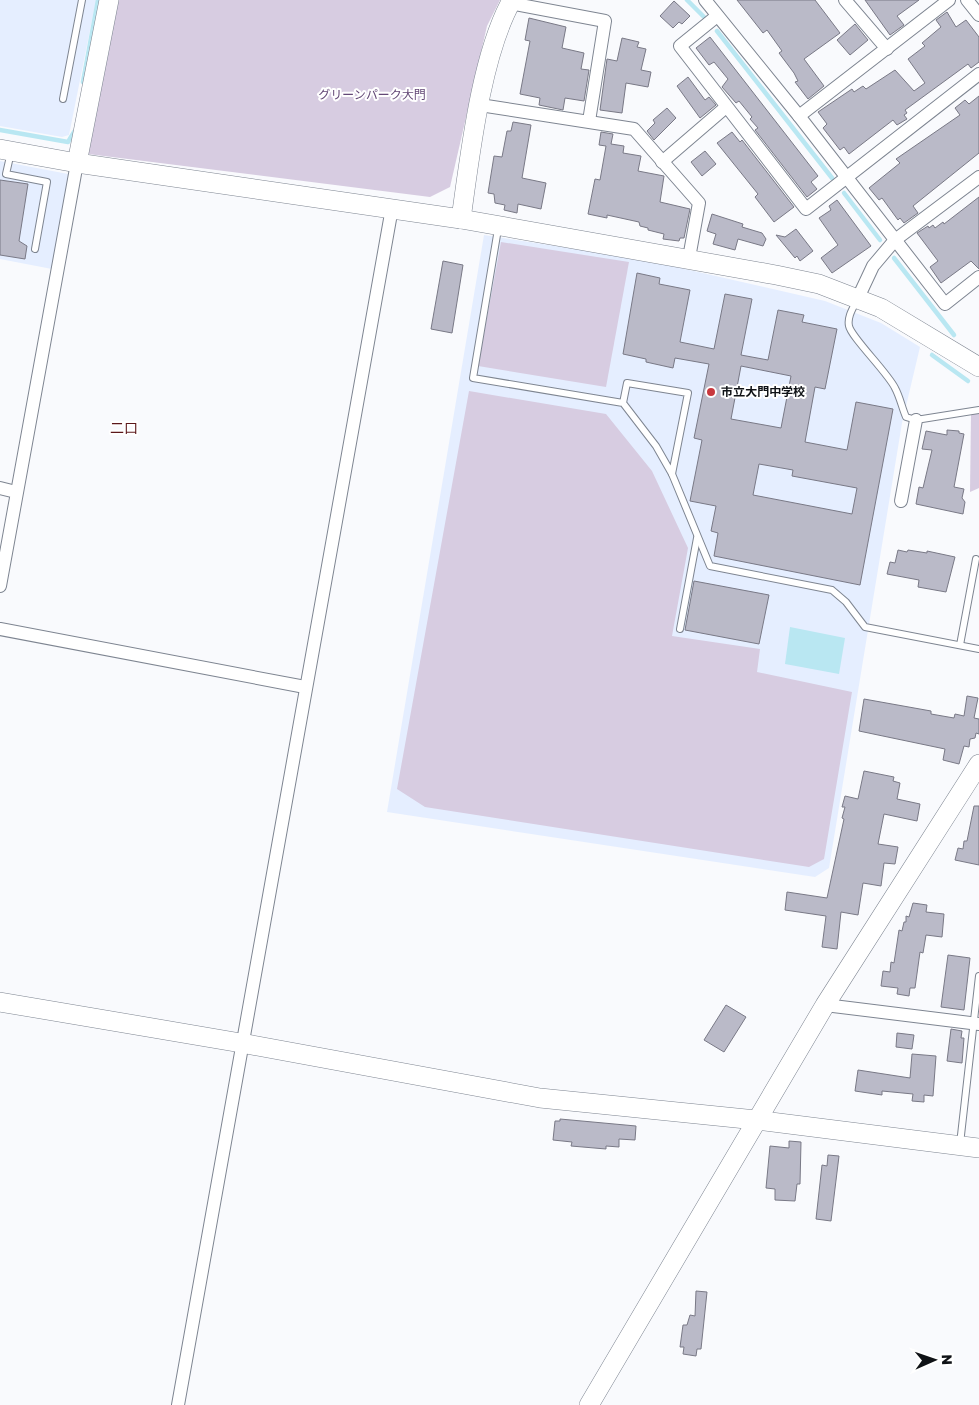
<svg xmlns="http://www.w3.org/2000/svg" width="979" height="1405" font-family="'Golos Text','Noto Sans JP',sans-serif">
<style>
.built{fill:#e5eeff}
.green{fill:#d7cce1}
.water{fill:#b9e7f2}
.lines{fill:none;stroke-linecap:round;stroke-linejoin:round}
.stream{stroke:#b9e7f2;stroke-width:4.5}
.building{fill:#babac8;stroke:#797986;fill-rule:evenodd}
.lane-casing{stroke:#7e8591;stroke-width:8}
.street-casing{stroke:#7e8591;stroke-width:14}
.secondary-casing{stroke:#7e8591;stroke-width:20}
.lane{stroke:#fff;stroke-width:6}
.street{stroke:#fff;stroke-width:12}
.secondary{stroke:#fff;stroke-width:19}
.poi-dot{fill:#c8383e;stroke:#fff;stroke-width:2}
.labels{text-anchor:middle;stroke-width:4;stroke-linejoin:round;paint-order:stroke}
.park-label{font-size:12px;fill:#634876;stroke:#fff}
.poi-label{font-size:12px;font-weight:bold;fill:#0f1216;stroke:#fff;text-anchor:start}
.neighbourhood-label{font-size:14px;fill:#5c1719;stroke:#fff}
</style>
<rect width="100%" height="100%" fill="#f9fafd"/>
<g class="built">
<path d="M0,0H96L69,135L62,137L0,126Z"/>
<path d="M0,161L68,174L52,269L0,259Z"/>
<path d="M484,235L641,259L825,301L881,323L920,347L902,423L829,868L815,877L387,812Z"/>
</g>
<g class="green">
<path d="M118,0H500L487,26L450,187L430,197L88,154Z"/>
<path d="M501,242L629,262L606,387L478,366Z"/>
<path d="M469,391L606,414L652,471L688,548L672,636L760,649L757,672L852,692L824,859L809,867L425,807L397,789Z"/>
<path d="M979,413V488L970,492L971,414Z"/>
</g>
<path class="water" d="M790,627L845,638L839,674L785,664Z"/>
<g class="lines">
<g class="stream">
<path d="M687,0L704,17"/>
<path d="M717,31L832,178"/>
<path d="M83,82L98,0"/>
<path d="M0,130L68,142L74,132"/>
<path d="M844,193L880,240"/>
<path d="M894,258L954,335"/>
<path d="M932,355L968,381"/>
</g>
</g>
<g class="building">
<path d="M737,0H815L840,33L804,59L824,86L808,99L795,82L798,81L794,73L779,53L782,51L767,30L763,33Z"/>
<path d="M865,0H919L897,16L904,25L890,35Z"/>
<path d="M674,1L690,16L682,24L679,22L673,28L660,16Z"/>
<path d="M947,12L956,27L966,20L979,37V62L971,68L968,64L905,110L907,113L904,115L907,119L897,125L893,120L849,154L844,147L840,150L823,128L827,124L818,112L852,89L854,92L863,86L866,89L895,70L914,91L925,83L908,59L925,46L922,43L941,27L936,20Z"/>
<path d="M529,18L566,27L562,48L584,53L581,69L589,70L584,101L565,98L563,110L539,105L540,98L520,94L530,41L525,40Z"/>
<path d="M855,24L868,40L850,55L837,40Z"/>
<path d="M710,37L818,176L811,182L817,189L807,197L755,130L758,128L750,119L752,117L739,101L736,103L722,87L728,79L714,62L709,65L696,48Z"/>
<path d="M622,38L639,42L637,47L646,49L641,70L651,72L648,87L626,83L622,113L600,110L607,59L617,61Z"/>
<path d="M688,77L705,100L709,97L716,105L700,118L677,86Z"/>
<path d="M979,96V153L913,206L918,213L904,223L900,218L898,220L882,198L879,200L869,188L900,163L896,159L960,115L955,108L965,100L969,104Z"/>
<path d="M667,108L676,118L654,140L647,131L655,123L653,120Z"/>
<path d="M513,122L531,125L522,178L546,183L541,209L518,204L517,213L504,210L505,205L495,203L494,194L488,193L494,156L502,157L507,131H511Z"/>
<path d="M601,132L613,134L611,144L624,146L623,153L641,156L638,171L664,176L660,202L690,209L684,238H680L679,241L663,239L664,234L648,230V228L640,226L639,222L607,215V218L588,214L595,179L600,180L606,146L599,145Z"/>
<path d="M732,132L740,142L742,140L794,207L774,222L755,197L758,194L717,143Z"/>
<path d="M705,151L716,164L702,176L691,162Z"/>
<path d="M0,180L28,184L19,241L27,246L25,259L0,255Z"/>
<path d="M979,197V269L971,261L941,283L930,267L938,261L917,233L928,226L929,228L933,225L935,228L943,222L944,224Z"/>
<path d="M837,200L871,246L832,273L821,258L838,245L819,218L831,210L829,206Z"/>
<path d="M712,214L743,224L742,227L762,233L766,239L763,246L738,239L735,250L713,244L716,234L707,231Z"/>
<path d="M796,229L813,251L800,261L797,256L795,258L776,235L785,237Z"/>
<path d="M443,261L463,265L452,333L431,329Z"/>
<path d="M637,273L660,278L659,284L690,290L680,342L714,349L725,294L752,299L741,355L768,360L778,310L804,315L802,322L837,329L825,389L815,387L805,442L847,450L856,402L893,409L860,585L714,556L718,533L711,531L716,506L690,501L702,440L694,438L709,364L675,358L673,368L646,362V359L623,354ZM741,366L791,376L781,428L731,419ZM759,464L793,470L792,476L857,488L852,514L753,495Z"/>
<path d="M947,430L959,431V433L964,434L954,487L964,489L962,498L965,502L963,514L916,504L919,487L923,488L932,450L922,449L926,431L947,435Z"/>
<path d="M898,550L907,552L908,550L927,553V551L955,557L946,592L918,587L919,580L887,574L890,562L895,563Z"/>
<path d="M694,581L769,595L759,644L685,630Z"/>
<path d="M967,696L978,698L974,718L979,719V734L976,733L975,738L970,739L969,747L964,746L959,764L943,760L945,749L859,731L864,699L931,711V714L954,718L955,714L964,716Z"/>
<path d="M864,771L894,777L893,781L900,783L897,799L920,804L917,821L884,814L878,844L898,847L895,864L884,863L881,886L863,883L858,915L841,912L837,949L822,947L826,916L785,910L787,892L827,898L844,819L842,818L845,807H842L845,796L858,799Z"/>
<path d="M974,806H979V865L955,860L958,848L963,849L964,841H967Z"/>
<path d="M913,903L927,905L926,912L944,914L942,937L926,935L923,953L920,952L915,988H910L909,996L897,994L898,988L881,986L883,971L890,972L891,962L894,963L899,930L902,931L904,922H906V916L909,917Z"/>
<path d="M948,955L970,958L964,1010L941,1007Z"/>
<path d="M726,1005L746,1017L724,1052L704,1040Z"/>
<path d="M951,1029L962,1031L961,1038H964L962,1063L947,1061Z"/>
<path d="M897,1033L914,1035L912,1049L896,1047Z"/>
<path d="M912,1054L936,1056L933,1096L924,1095V1102L912,1101L913,1094L882,1091V1095L855,1091L858,1070L910,1078Z"/>
<path d="M560,1119L636,1126L635,1140L619,1139V1147L606,1146V1149L571,1146L572,1142L553,1140L555,1121H560Z"/>
<path d="M789,1141L801,1142L800,1184H797L795,1201L775,1200V1189L766,1188L770,1146L789,1148Z"/>
<path d="M828,1155L839,1156L831,1221L816,1219L822,1165L827,1166Z"/>
<path d="M696,1291L707,1292L701,1349H697L696,1356L683,1354L684,1347H680L683,1325H687L690,1315L695,1316Z"/>
</g>
<g class="lines">
<defs>
<g id="lane">
<path d="M63,99L82,0"/>
<path d="M11,152L6,174L47,182L35,249"/>
<path d="M498,229L473,378L623,403L627,383L688,393L672,474L656,446L623,403"/>
<path d="M857,300C853,308 847,317 849,326C851,337 888,373 895,388C900,397 902,408 906,417L916,420L979,410"/>
<path d="M672,474L710,566L832,590L846,602L865,627L979,649"/>
<path d="M680,629L697,538"/>
<path d="M960,645L976,559"/>
<path d="M960,1144L979,976"/>
</g>
<g id="street">
<path d="M705,0L799,116L945,304L979,277"/>
<path d="M845,0L887,49"/>
<path d="M967,0L979,15"/>
<path d="M510,3L605,21L589,121"/>
<path d="M717,16L680,46L806,209L979,74"/>
<path d="M480,105L634,129L699,203L689,258"/>
<path d="M799,116L949,0"/>
<path d="M662,162L726,107"/>
<path d="M858,298L873,266L895,240L979,177"/>
<path d="M0,488L16,492"/>
<path d="M901,501L916,420"/>
<path d="M0,586L77,163"/>
<path d="M0,629L305,687"/>
<path d="M825,1005L979,1024"/>
<path d="M178,1405L392,208"/>
</g>
<g id="secondary">
<path d="M0,149L77,163L461,219L776,275L819,284L881,308L979,367"/>
<path d="M77,163L109,0"/>
<path d="M461,219C470,155 481,55 512,0"/>
<path d="M0,1002L241,1043L540,1098L756,1120L979,1148"/>
<path d="M589,1405L825,1005L979,764"/>
</g>
</defs>
<use href="#lane" class="lane-casing"/>
<use href="#street" class="street-casing"/>
<use href="#secondary" class="secondary-casing"/>
<use href="#lane" class="lane"/>
<use href="#street" class="street"/>
<use href="#secondary" class="secondary"/>
</g>
<circle class="poi-dot" cx="711" cy="392" r="5"/>
<g class="labels">
<g class="park-label">
<text x="372" y="99">グリーンパーク大門</text>
</g>
<g class="poi-label">
<text x="721" y="396">市立大門中学校</text>
</g>
<g class="neighbourhood-label">
<text x="124" y="433">二口</text>
</g>
</g>
<g transform="translate(934 1360) rotate(88)" stroke="#ffffff" stroke-width="4" paint-order="stroke">
<path d="M0-4L9 19L0 12L-9 19Z" fill="#0f1216"/>
<text y="-8" font-size="14" font-weight="bold" text-anchor="middle" fill="#0f1216">N</text>
</g>
</svg>
